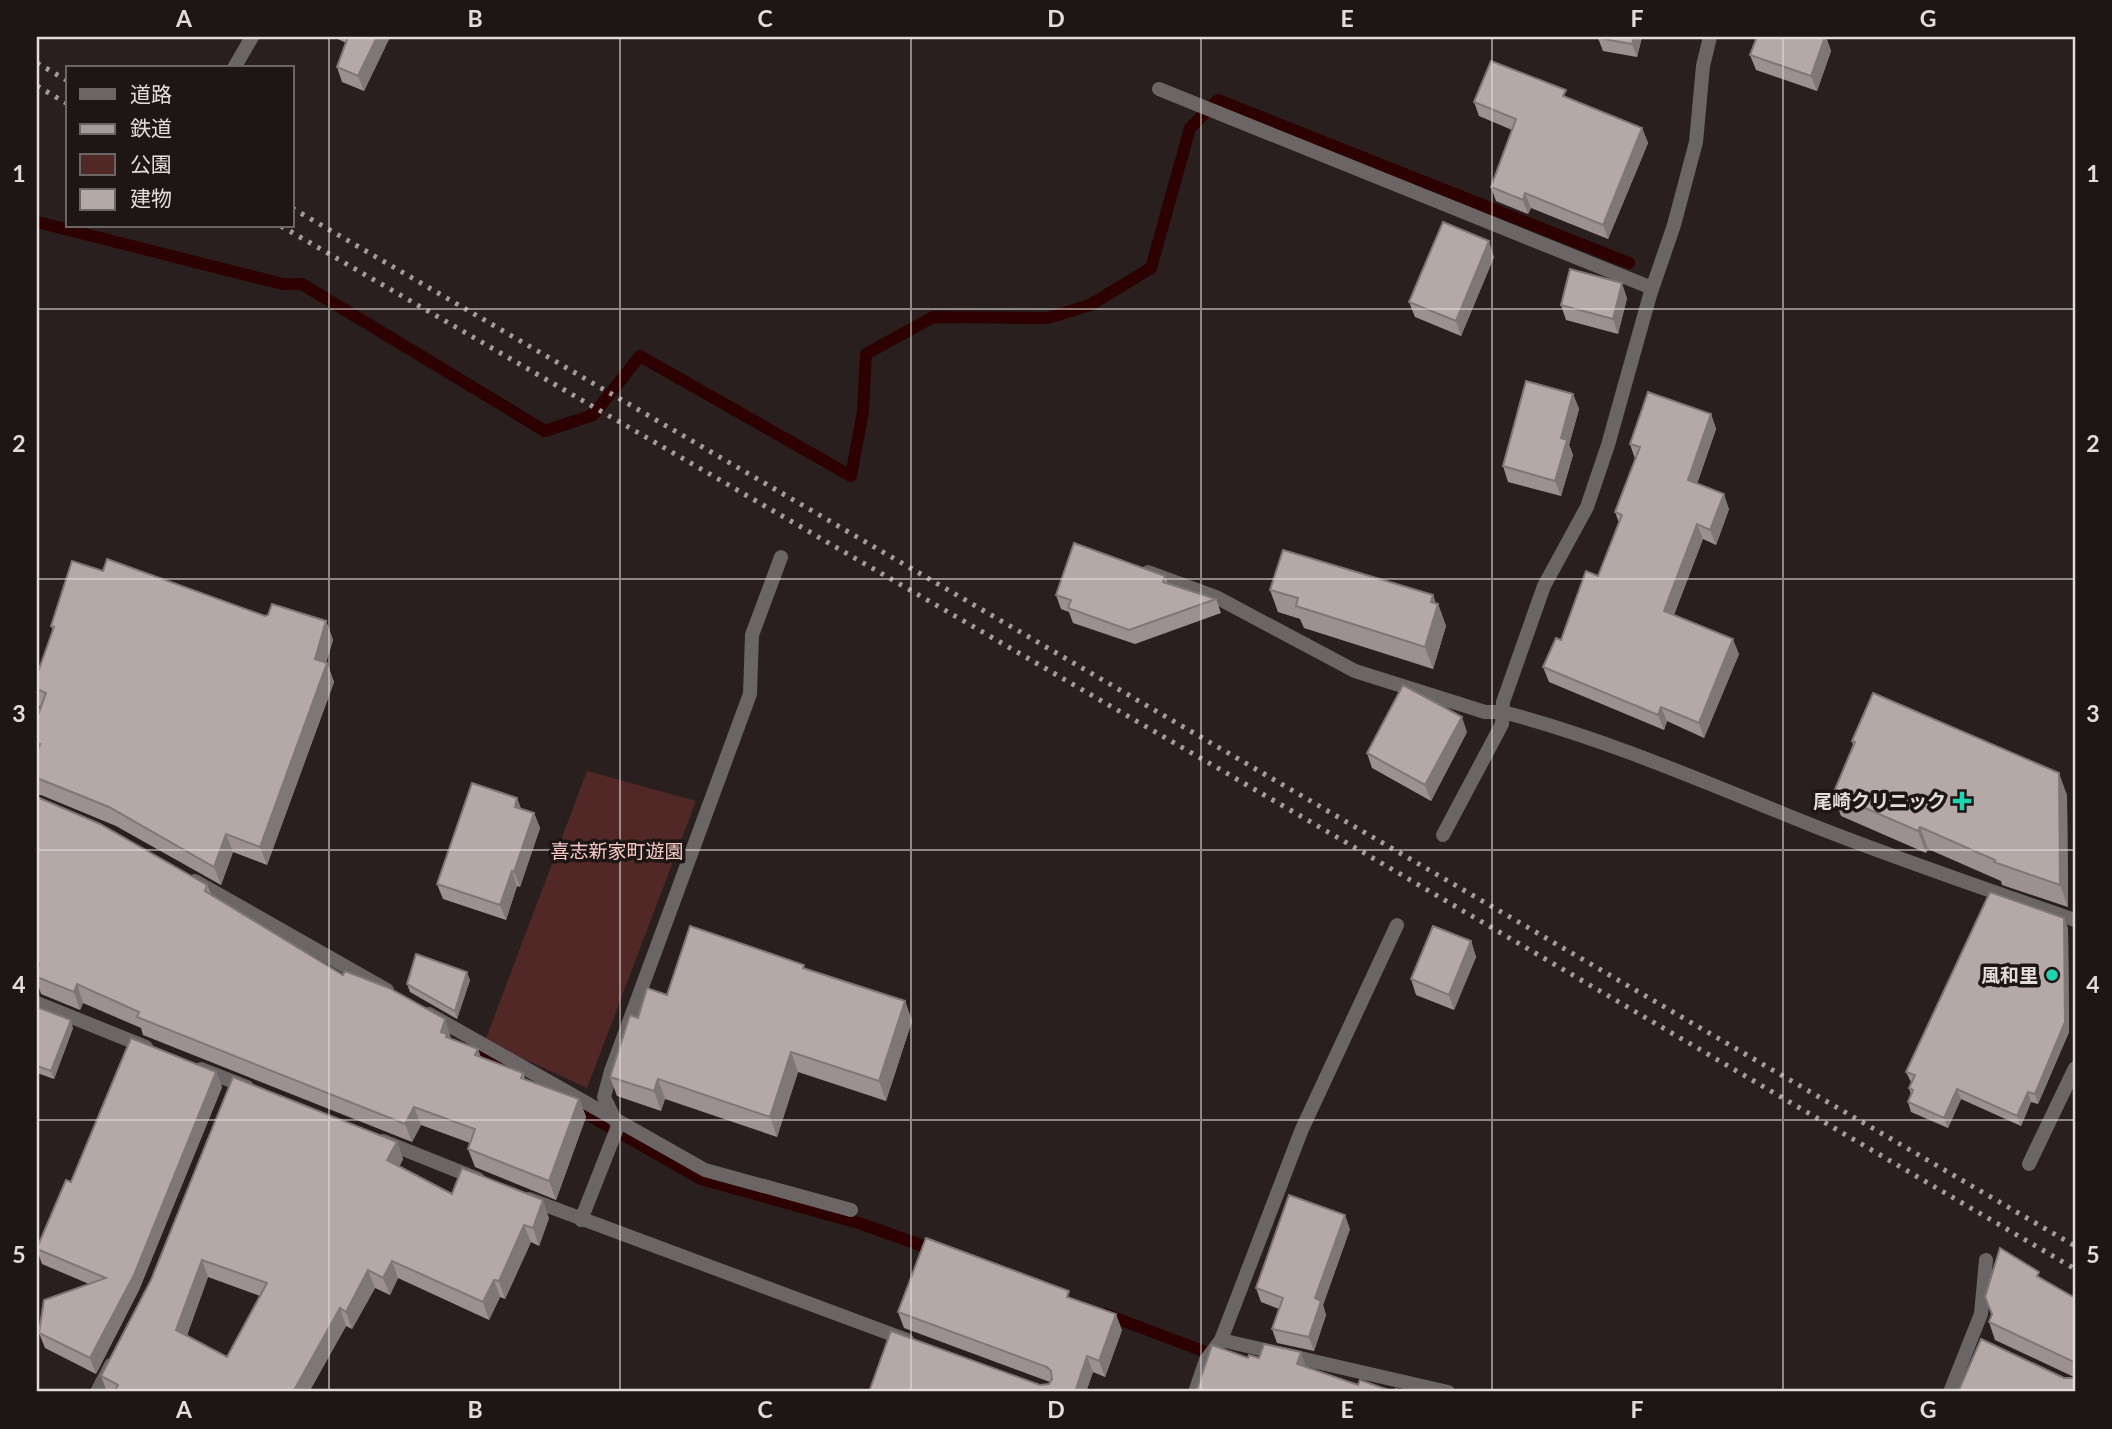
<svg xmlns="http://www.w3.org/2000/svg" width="2112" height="1429" font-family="Lato,'Noto Sans JP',sans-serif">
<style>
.green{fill:#522826}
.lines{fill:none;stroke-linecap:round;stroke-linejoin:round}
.stream{stroke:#2d0002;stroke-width:12}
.minor{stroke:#6b6665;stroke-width:14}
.rail{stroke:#a39c9c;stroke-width:5;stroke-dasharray:3.5 7;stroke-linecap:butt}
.wall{fill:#9c9190;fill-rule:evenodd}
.shaded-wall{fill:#7f7676}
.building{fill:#b5a9a8;stroke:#7f7676;stroke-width:2;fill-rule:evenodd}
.grid{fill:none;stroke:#e2dcdc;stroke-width:2;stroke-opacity:0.55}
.poi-dot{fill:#1ed5b0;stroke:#1e1615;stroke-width:2.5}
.labels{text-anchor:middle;stroke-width:7;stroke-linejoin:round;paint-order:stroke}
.poi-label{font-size:19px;font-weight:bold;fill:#e2dcdc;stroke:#1e1615;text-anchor:end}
.park-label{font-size:19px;fill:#f9ccc8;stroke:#1e1615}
.neatline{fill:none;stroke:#e2dcdc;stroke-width:2.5}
.grid-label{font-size:23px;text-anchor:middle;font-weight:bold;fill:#e2dcdc}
</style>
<rect width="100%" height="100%" fill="#281f1e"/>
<path class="green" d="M587,771L696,801L587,1088L485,1041Z"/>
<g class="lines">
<g class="stream">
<path d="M37,222L283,284H302L545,431L593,415L640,356L851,476L863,411L866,354L933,317L1048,318L1090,305L1151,268L1190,128L1218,100L1629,263"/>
<path d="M465,1047L508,1070"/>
<path d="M569,1104L701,1179L862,1224L937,1251"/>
<path d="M1105,1314L1219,1357"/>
</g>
<g class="minor">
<path d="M234,68L252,37"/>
<path d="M1159,89L1652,288"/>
<path d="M1148,572L1216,597L1355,671L1485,712H1503C1610,740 1711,785 1814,826C1900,860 1988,890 2075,920"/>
<path d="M1443,835L1502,724L1503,702L1544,586L1587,507L1608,445L1650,295L1674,225L1696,142L1703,66L1710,37"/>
<path d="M195,881L387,990"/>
<path d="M37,1003L146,1047"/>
<path d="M429,1014L705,1170L851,1210"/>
<path d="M201,1069L247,1087"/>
<path d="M383,1141L478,1179"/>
<path d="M2029,1164L2075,1068"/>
<path d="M529,1199L907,1340"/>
<path d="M581,1220L618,1126L604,1097L611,1071L750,694L752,635L781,557"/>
<path d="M1221,1340L1448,1392"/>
<path d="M97,1392L111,1365"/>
<path d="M1195,1392L1206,1360L1221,1340L1302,1129L1397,925"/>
<path d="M1950,1392L1981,1314L1986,1260"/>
</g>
<g class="rail">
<path d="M37,63L68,81"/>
<path d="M37,86L68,104"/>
<path d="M292,208L2075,1246"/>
<path d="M281,226L1342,840L2075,1269"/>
</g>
</g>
<g class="wall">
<path d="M334,37H390L364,91L342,82L337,67L346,43Z"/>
<path d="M1642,37L1637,57L1603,51L1598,38Z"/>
<path d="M1826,37L1831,51L1817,91L1756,70L1750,55Z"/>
<path d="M1569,98L1642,128L1648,143L1608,239L1531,208L1528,214L1496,201L1491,187L1512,130L1479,116L1474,102Z"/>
<path d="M1494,257L1461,336L1415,317L1409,302Z"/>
<path d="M1627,298L1618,334L1566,320L1561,305Z"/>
<path d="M1573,394L1579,409L1569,445L1573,455L1561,496L1508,482L1503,466Z"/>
<path d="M1711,414L1716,429L1697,484L1729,509L1716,545L1703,539L1674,615L1739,654L1704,738L1667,721L1664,730L1549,682L1543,667L1561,640L1598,576L1619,523L1615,512L1635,459L1630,444Z"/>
<path d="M103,571L265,616L326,621L333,640L326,663H327L334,682L267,865L233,852L221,885L116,826L41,795H37V718L41,707L39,706L37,701V675L53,631L51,626Z"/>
<path d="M1165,576L1168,584L1216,599L1221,613L1135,644L1073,623L1069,612L1061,609L1056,595Z"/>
<path d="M1270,590L1433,595L1436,604H1438L1446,626L1433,669L1304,628L1300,619L1278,612Z"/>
<path d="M1467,732L1431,801L1372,768L1367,753Z"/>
<path d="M1852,741L2067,795L2068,907L2002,885L2001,881L1928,849L1926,853L1841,816L1833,794L1853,745Z"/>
<path d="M37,797L207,885L211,894L343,975L451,1038V1039L478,1049L481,1058L523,1073L525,1079L579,1099L586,1117L556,1200L475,1167L468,1149L470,1143L421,1125L412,1142L143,1035L141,1028L83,1003L80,1010L41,994L37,981Z"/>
<path d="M517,798L521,809L534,813L540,828L520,887L517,886L506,920L443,899L437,884Z"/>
<path d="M2068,928L2069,1032L2038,1104L2031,1102L2021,1126L1961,1099L1948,1128L1911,1112L1908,1102L1911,1095L1909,1088L1911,1082L1906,1072Z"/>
<path d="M1471,941L1476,957L1454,1010L1416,995L1411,979Z"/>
<path d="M806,969L905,1001L912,1021L886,1101L798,1072L777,1137L665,1099L661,1111L617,1096L610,1077L638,1018L667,995Z"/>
<path d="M470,980L457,1019L410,992L407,984Z"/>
<path d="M37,1007L73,1028L54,1079L37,1073Z"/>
<path d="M216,1072L222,1087L139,1290L96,1374L45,1348L39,1333L89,1284L42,1264L37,1250V1248L71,1182Z"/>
<path d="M397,1142L403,1159L399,1167L452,1194L549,1218L539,1246L531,1242L505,1299L500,1297L489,1320L398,1278L390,1295L375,1288L352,1329L346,1326L309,1392H107L101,1376L151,1280ZM208,1277L260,1296L227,1357L187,1335Z"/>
<path d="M1350,1229L1323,1305L1326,1315L1314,1351L1277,1343L1272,1329L1279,1309L1261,1302L1256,1288Z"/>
<path d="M2042,1279L2075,1298V1392L2064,1378L2074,1377L1995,1340L1989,1322L1992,1315L1985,1297Z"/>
<path d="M1072,1298L1122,1330L1105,1377L1093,1372L1086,1392H869L1049,1384L1050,1382L904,1328L898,1312Z"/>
</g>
<g class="shaded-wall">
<path d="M377,37H390L364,91L358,76Z"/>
<path d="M1634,37H1642L1637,57L1632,44Z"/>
<path d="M1826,37L1831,51L1817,91L1811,76Z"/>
<path d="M1642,128L1648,143L1608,239L1603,225Z"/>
<path d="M1525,193L1531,208L1528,214L1523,200Z"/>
<path d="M1489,241L1494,257L1461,336L1456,321Z"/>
<path d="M1622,283L1627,298L1618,334L1613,319Z"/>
<path d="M1573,394L1579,409L1569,445L1573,455L1561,496L1555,481L1561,438Z"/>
<path d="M1711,414L1716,429L1693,495L1688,480Z"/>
<path d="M1724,494L1729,509L1716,545L1710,530Z"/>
<path d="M1697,524L1703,539L1669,626L1664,611Z"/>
<path d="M1433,595L1437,606L1438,604L1446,626L1433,669L1425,647L1431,602Z"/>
<path d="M326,621L333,640L321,678L315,659Z"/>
<path d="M1733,639L1739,654L1704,738L1699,723Z"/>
<path d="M327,663L334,682L267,865L260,847Z"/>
<path d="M1661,707L1667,721L1664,730L1658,715Z"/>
<path d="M1462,717L1467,732L1431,801L1425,785Z"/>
<path d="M2059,773L2067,795L2068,907L2060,885Z"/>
<path d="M517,798L523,814L515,807Z"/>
<path d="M534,813L540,828L520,887L514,872Z"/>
<path d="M1920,827L1928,849L1926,853L1918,831Z"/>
<path d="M226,834L233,852L221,885L214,867Z"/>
<path d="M512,871L517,886L506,920L500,905Z"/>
<path d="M2064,918L2068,928L2069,1032L2038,1104L2035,1094Z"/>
<path d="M1471,941L1476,957L1454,1010L1449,995Z"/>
<path d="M467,972L470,980L457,1019L455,1011Z"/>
<path d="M77,984L83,1003L80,1010L74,992Z"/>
<path d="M905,1001L912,1021L886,1101L879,1081Z"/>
<path d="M445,1019L451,1038L450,1042L441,1032Z"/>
<path d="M71,1020L73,1028L54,1079L51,1071Z"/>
<path d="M478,1049L484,1067L475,1055Z"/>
<path d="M791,1052L798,1072L777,1137L770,1117Z"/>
<path d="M216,1072L222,1087L139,1290L96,1374L90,1358Z"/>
<path d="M658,1079L665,1099L661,1111L654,1091Z"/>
<path d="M1957,1089L1961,1099L1948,1128L1944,1118Z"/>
<path d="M2028,1092L2031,1102L2021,1126L2017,1116Z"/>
<path d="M579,1099L586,1117L556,1200L549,1181Z"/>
<path d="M414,1107L421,1125L412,1142L405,1124Z"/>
<path d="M397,1142L403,1159L393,1178L387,1160Z"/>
<path d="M543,1200L549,1218L539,1246L533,1228Z"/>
<path d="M1345,1215L1350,1229L1323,1305L1326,1315L1314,1351L1309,1337L1315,1298Z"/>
<path d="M524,1225L531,1242L505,1299L499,1281Z"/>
<path d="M202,1260L208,1277L183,1347L176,1330Z"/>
<path d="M392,1261L398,1278L390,1295L383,1278Z"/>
<path d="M368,1270L375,1288L352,1329L346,1312Z"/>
<path d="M494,1280L500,1297L489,1320L483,1302Z"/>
<path d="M340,1308L346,1326L309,1392H293Z"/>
<path d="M1116,1314L1122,1330L1105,1377L1099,1361Z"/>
<path d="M1301,1352L1307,1370L1297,1364Z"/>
<path d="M1087,1356L1093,1372L1086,1392H1075Z"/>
</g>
<g class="building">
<path d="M348,37H377L358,76L337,67Z"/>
<path d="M1598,37H1634L1632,44L1598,38Z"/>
<path d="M1757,37H1825L1811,76L1750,55Z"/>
<path d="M1491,61L1566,90L1563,96L1642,128L1603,225L1525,193L1523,200L1491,187L1516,119L1474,102Z"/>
<path d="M1443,222L1489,241L1456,321L1409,302Z"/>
<path d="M1570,269L1622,283L1613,319L1561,305Z"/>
<path d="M1526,381L1573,394L1561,438L1567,440L1555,481L1503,466Z"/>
<path d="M1648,392L1711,414L1688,480L1724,494L1710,530L1697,524L1664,611L1733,639L1699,723L1661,707L1658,715L1543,667L1556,638L1561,640L1586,571L1598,576L1622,515L1615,512L1640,447L1630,444Z"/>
<path d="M1074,543L1165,576L1163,582L1216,599L1129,630L1068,608L1071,600L1056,595Z"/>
<path d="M1283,550L1433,595L1431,602L1438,604L1425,647L1296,606L1298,598L1270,590Z"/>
<path d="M107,559L265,616L268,615L272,604L326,621L315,659L327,663L260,847L226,834L214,867L109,807L37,778V753L40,744L37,743V718L46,693L37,689V675L54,627L51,626L72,561L103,571Z"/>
<path d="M1403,685L1462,717L1425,785L1367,753Z"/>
<path d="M1873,693L2059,773L2060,885L1994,862L1995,860L1920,827L1918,831L1833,794L1855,742L1852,741Z"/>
<path d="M472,783L517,798L515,807L534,813L514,872L512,871L500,905L437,884Z"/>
<path d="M37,797L100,824L207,885L205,891L343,975L345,971L389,988L445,1019L441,1032L447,1034L446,1037L478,1049L475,1055L523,1073L521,1078L579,1099L549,1181L468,1149L475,1129L414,1107L405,1124L137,1017L139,1012L77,984L74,992L37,977V971L39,964L37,963Z"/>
<path d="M1990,892L2064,918L2065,1022L2035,1094L2028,1092L2017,1116L1957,1089L1944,1118L1908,1102L1913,1090L1909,1088L1915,1075L1906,1072Z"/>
<path d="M690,926L804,965L803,968L905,1001L879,1081L791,1052L770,1117L658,1079L654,1091L610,1077L630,1015L638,1018L647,988L667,995Z"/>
<path d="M1433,926L1471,941L1449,995L1411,979Z"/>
<path d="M416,954L467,972L455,1011L407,984Z"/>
<path d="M37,1007L71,1020L51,1071L37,1066Z"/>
<path d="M131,1038L216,1072L134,1275L90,1358L39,1333L44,1300L106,1278L37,1249V1248L66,1180L71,1182Z"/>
<path d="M233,1077L397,1142L387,1160L452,1194L462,1168L543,1200L533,1228L524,1225L499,1281L494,1280L483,1302L392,1261L383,1278L368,1270L346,1312L340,1308L293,1392H114L118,1385L101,1376L151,1280ZM202,1260L267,1283L227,1357L176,1330Z"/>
<path d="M1289,1195L1345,1215L1315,1298L1321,1301L1309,1337L1272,1329L1283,1298L1256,1288Z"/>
<path d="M926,1238L1069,1291L1067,1297L1116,1314L1099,1361L1087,1356L1075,1392H869L891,1331L1040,1385L1049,1384L1052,1379L1051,1371L1047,1367L898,1312Z"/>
<path d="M2000,1248L2039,1272L2037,1276L2075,1298V1364L2072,1361L1989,1322L1992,1314L1985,1297Z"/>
<path d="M1981,1339L2064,1378H2073L2075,1375V1392H1958Z"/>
<path d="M1264,1344L1301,1352L1297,1364L1358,1385L1360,1380L1394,1392H1196L1212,1345L1248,1358L1249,1355L1259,1358Z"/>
<path d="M1396,1389L1406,1392H1395Z"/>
</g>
<path class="grid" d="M329,37V1392M620,37V1392M911,37V1392M1201,37V1392M1492,37V1392M1783,37V1392M37,309H2075M37,579H2075M37,850H2075M37,1120H2075"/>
<g class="poi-dot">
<path d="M1958.5 790.5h7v7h7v7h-7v7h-7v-7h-7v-7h7z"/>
<circle cx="2052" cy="975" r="7"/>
</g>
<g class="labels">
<g class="poi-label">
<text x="1946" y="808">尾崎クリニック</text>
<text x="2038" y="982">風和里</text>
</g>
<g class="park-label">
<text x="617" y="858">喜志新家町遊園</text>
</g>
</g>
<rect width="2112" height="1429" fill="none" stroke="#1e1615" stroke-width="77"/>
<rect x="66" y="66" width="228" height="161" fill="#1e1615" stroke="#6c6565" stroke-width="2"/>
<rect x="80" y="89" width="35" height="10" fill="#6b6665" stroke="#6c6565" stroke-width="2"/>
<text x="130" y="102" font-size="21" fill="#e2dcdc">道路</text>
<rect x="80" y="124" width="35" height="10" fill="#a39c9c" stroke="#6c6565" stroke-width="2"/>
<text x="130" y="136" font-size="21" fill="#e2dcdc">鉄道</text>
<rect x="80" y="154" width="35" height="21" fill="#522826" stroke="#6c6565" stroke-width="2"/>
<text x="130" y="172" font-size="21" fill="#e2dcdc">公園</text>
<rect x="80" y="189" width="35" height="21" fill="#b5a9a8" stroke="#6c6565" stroke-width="2"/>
<text x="130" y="206" font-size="21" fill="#e2dcdc">建物</text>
<rect x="38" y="38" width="2036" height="1352" class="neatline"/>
<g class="grid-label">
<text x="184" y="27">A</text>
<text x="475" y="27">B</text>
<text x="765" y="27">C</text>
<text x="1056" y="27">D</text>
<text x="1347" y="27">E</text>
<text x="1637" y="27">F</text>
<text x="1928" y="27">G</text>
<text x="19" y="182">1</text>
<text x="2093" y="182">1</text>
<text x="19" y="452">2</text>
<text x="2093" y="452">2</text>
<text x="19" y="722">3</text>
<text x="2093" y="722">3</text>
<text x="19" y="993">4</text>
<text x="2093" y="993">4</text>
<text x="19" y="1263">5</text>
<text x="2093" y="1263">5</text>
<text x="184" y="1418">A</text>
<text x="475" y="1418">B</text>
<text x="765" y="1418">C</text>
<text x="1056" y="1418">D</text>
<text x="1347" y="1418">E</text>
<text x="1637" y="1418">F</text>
<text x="1928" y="1418">G</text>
</g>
</svg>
